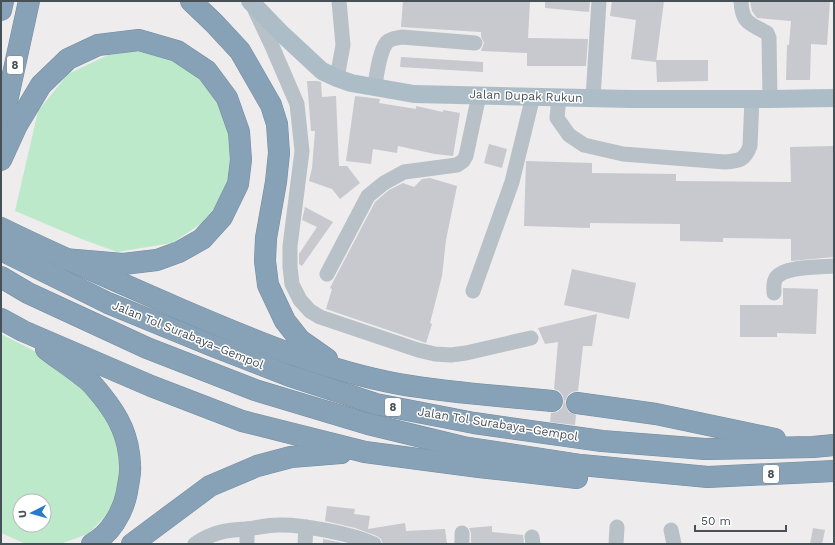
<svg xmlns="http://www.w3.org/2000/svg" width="835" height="545" font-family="'Work Sans',sans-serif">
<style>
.green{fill:#bde9cb;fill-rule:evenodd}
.building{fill:#c7c9ce}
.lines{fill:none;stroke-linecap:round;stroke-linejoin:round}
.highway-casing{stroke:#738ca2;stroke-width:22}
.minor{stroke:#b8c1c7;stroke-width:15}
.major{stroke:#adbdc8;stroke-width:18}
.highway{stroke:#87a1b6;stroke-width:21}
.labels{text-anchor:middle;stroke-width:3;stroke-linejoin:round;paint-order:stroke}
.shield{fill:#fff;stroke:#7e8489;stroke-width:1}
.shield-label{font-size:11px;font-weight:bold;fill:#465057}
.street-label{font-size:12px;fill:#465057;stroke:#fff}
</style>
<rect width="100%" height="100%" fill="#eeecec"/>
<g class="green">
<path d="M143,50L175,57L205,75L234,135V167L221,200L202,223L172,243L117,252L79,238L15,211L38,111L68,74L108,55Z"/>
<path d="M1,334L42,355L90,387L111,415L124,478L111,510L88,534L60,544H26L1,533ZM20,501H44V525H20Z"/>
</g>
<g class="building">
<path d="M403,1H530L528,38L588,39L586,66H527V53L481,51L484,43L481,37V32L401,27Z"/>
<path d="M545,1H590L589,12L545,8Z"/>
<path d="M612,1H664L656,62L631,59L636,20L610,16Z"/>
<path d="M750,1H830L827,45L811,44L810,80H786L787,45H789L791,21L757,18L752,11Z"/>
<path d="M401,57L483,62V72L400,67Z"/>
<path d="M656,60H708V81L657,82Z"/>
<path d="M307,81H318L321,82L322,97L336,96L339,166H347L360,183L340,199L332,189L309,181L312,168L315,131H311Z"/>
<path d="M355,96L380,99L379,103L416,109V106L443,112V110L460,113L453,156L435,154L398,146L397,153L373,149L371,164L346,161Z"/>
<path d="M489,144L507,149L502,168L484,163Z"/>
<path d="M834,146V257L791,261V239L723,238V242L680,241V224L590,223V228L524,226L526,161L592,163V173L676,174V181L791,182L790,147Z"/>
<path d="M430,178L457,186L446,240L442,276L430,323L432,324L426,343L326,309L332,289L330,288L334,280L375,202L389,190L403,183L414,187L422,179Z"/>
<path d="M305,207L333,222L302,266L299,264V254L317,227L302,220Z"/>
<path d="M572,269L636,283L629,319L564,305Z"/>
<path d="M783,288L818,289L816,334L777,333V337H740V305H783Z"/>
<path d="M597,314L592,346H583L578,391L572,392L568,395L565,401L566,407L569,412L576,415L575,425L550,422L551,413L557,412L562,408L564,402L563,396L559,391L554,389L558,342L545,344L538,328Z"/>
<path d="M327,506L355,509L354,514L370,516L368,529L405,523L406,531L445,529L447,544H383L381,539L377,536L355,528L325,521Z"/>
<path d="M492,526V532L523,535L524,544H471V533L469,528Z"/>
<path d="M813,528L825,530L822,544H810Z"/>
<path d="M323,539L338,542L346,544H323Z"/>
</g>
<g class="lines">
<defs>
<g id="highway">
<path d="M191,1L214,23L240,51L271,105L277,124L279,153L276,182L266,238L265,261L268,285L285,321L300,340L327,359"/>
<path d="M1,10L3,1"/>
<path d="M1,129L29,1"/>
<path d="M1,160L17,125L41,85L68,59L98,45L139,40L177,51L207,71L227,98L239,132L241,160L238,184L222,217L202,239L179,252L157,260L123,264L64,259"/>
<path d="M1,228C60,257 120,283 180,309C250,339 323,370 399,384C450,393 501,396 552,401"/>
<path d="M1,250L108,303L213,346L290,376L376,404L474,423L602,441L705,449L813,447L834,445"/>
<path d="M1,277L28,293L147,348L255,390L368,424L463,447L581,465L708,477L834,471"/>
<path d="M1,319L23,331L151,386L242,421L365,452L479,467L577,478"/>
<path d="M46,349C60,360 76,370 90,382C94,386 98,391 102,396C119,417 129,437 130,465C131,474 128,484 127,492C123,513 110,534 92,544"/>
<path d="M577,403L656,414L775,439"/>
<path d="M132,544L210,486L257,466L291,457L341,453"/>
</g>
</defs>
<use href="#highway" class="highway-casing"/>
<g class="minor">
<path d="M741,1C742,24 750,23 767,33L769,38L770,99"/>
<path d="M255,10L272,46L297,104L302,151L290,246V267L292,284L300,300L310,311L320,317L418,350L435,354L451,355L466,353L531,338"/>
<path d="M337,78L343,45L339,1"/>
<path d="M375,87C376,76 380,50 387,42C391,38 397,38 402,37L475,43"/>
<path d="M559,97L557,118L569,135L584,145L623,154L725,162C739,161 745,160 750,146L752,99"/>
<path d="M593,98L599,1"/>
<path d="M327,274L368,196L384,183L404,172L457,165L463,161L466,156L479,95"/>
<path d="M473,291L512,182L533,96"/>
<path d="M774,293C774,288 773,282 776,278C784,266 820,267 834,266"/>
<path d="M671,530L674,544"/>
<path d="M462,533V544"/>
<path d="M532,537L533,544"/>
<path d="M195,544C213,532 226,530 247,529"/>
<path d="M247,544V529C257,528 267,525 278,525C302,524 352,534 374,544"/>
<path d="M305,544L306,527"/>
<path d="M616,544L617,527"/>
</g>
<path class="major" d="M250,1L280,32L322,71L337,78L351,83L414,94L630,99H770L834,98"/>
<use href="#highway" class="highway"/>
</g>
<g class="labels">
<g class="shield">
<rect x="7" y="56" width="16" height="18" rx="3"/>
<rect x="385" y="398" width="16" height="18" rx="3"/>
<rect x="763" y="465" width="16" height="18" rx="3"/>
</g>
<g class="shield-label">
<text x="15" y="69">8</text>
<text x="393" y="411">8</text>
<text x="771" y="478">8</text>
</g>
<g class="street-label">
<text transform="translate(526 96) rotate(2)" y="4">Jalan Dupak Rukun</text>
<text transform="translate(188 335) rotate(22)" y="4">Jalan Tol Surabaya–Gempol</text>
<text transform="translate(498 424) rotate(9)" y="4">Jalan Tol Surabaya–Gempol</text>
</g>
</g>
<rect width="835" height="545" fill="none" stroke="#465057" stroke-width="4"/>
<g transform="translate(32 513) rotate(264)"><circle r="19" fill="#ffffff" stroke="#b5b9bc"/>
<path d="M0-3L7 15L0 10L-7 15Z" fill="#297aca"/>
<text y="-6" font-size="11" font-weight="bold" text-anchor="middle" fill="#465057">U</text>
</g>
<path d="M695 525v6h91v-6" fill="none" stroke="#465057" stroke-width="2"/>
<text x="701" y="525" font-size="12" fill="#465057" stroke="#ffffff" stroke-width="3" paint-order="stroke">50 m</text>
</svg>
